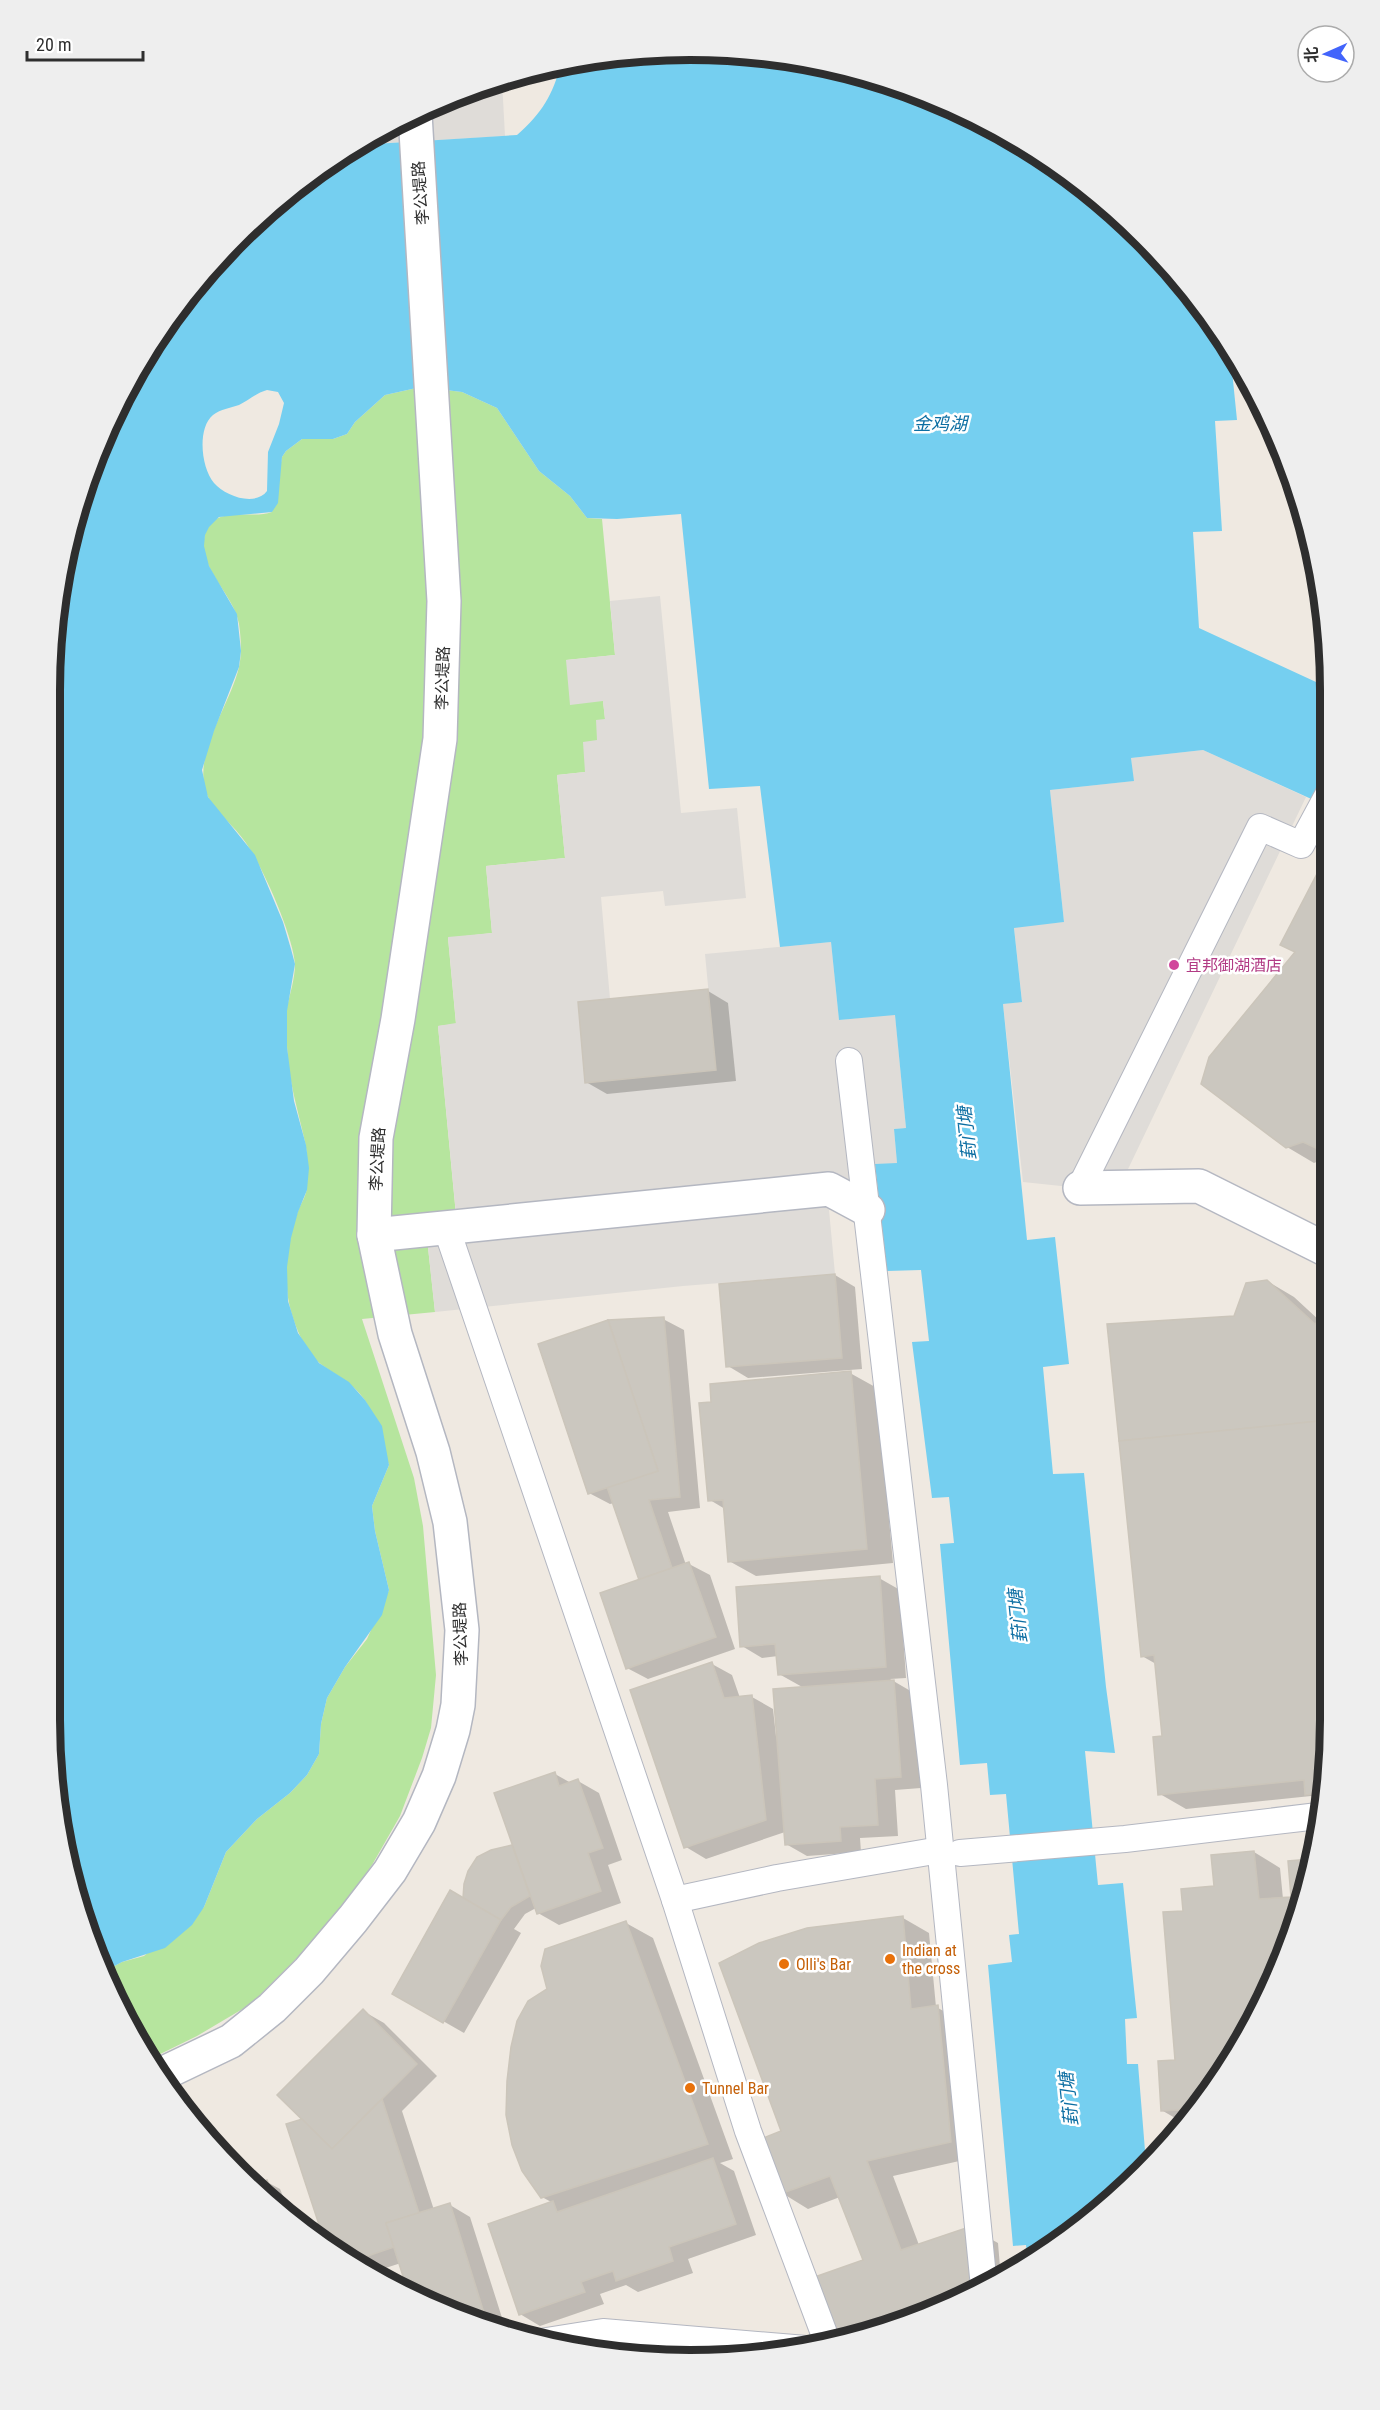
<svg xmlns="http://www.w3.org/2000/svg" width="1380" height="2410" font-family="'Roboto Condensed','Noto Sans SC',sans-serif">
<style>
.green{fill:#b6e59e}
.plaza{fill:#dfdcd8}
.water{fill:#75cff0;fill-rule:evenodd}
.shadow{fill:#0003}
.building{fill:#cbc7bf;stroke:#cbc5ba;stroke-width:1.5}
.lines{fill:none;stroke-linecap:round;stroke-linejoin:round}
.pedestrian-casing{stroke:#b4b7c1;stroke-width:28}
.minor-casing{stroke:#b4b7c1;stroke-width:36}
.tertiary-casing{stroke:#b4b7c1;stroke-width:36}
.pedestrian{stroke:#fff;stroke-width:26}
.minor{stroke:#fff;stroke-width:33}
.tertiary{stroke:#fff;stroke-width:33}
.hotel-dot{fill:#d1479c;stroke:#fff;stroke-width:2}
.food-dot{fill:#e8710a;stroke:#fff;stroke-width:2}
.labels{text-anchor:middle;stroke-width:5;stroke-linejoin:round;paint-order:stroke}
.street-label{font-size:16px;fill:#2e2e2e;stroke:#fff}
.hotel-label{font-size:16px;fill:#b23c85;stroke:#fff;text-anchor:start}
.food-label{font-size:16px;fill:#c56008;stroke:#fff;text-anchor:start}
.water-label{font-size:18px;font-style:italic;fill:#0d6fa3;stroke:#fff}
.rim{fill:none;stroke:#2e2e2e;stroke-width:8}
</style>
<rect width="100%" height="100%" fill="#efe9e1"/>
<path class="green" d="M421,387L462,392L497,408L539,471L570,496L587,518L602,519L615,655L566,660L603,701L605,719L585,772L557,775L565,858L486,866L492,933L448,938L456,1024L438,1026L457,1226L426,1229L435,1312L362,1319L414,1478L423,1526L436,1675L431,1728L422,1758L400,1816L372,1865L333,1922L251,2004L197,2036L150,2059L116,2004L103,1972L122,1962L144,1956L204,1907L226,1852L257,1819L290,1793L307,1775L319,1754L321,1724L327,1698L345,1667L367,1639L389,1590L375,1531L372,1506L389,1465C383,1448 374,1413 364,1399C353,1383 337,1376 322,1365C304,1351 294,1325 289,1303C283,1274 288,1239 298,1211C301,1203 307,1195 307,1186C307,1172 308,1156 305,1142C298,1110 288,1079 287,1046C286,1033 286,1020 287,1007C290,994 295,978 295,964C293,935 261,862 243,839C232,823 212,810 206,792C193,752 230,706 239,667C242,654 241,638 239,624C234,593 196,568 205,534C214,504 251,520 272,512L282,457L286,451L302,439H333L347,434L355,422L385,395Z"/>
<g class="plaza">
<path d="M502,81L505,136L357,145L445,98Z"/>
<path d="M660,596L681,813L737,808L746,898L665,906L663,891L601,897L610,999L578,1002L585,1082L716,1070L705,954L831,942L839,1020L895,1014L906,1128L894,1129L897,1163L878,1205L829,1210L835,1274L683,1286L435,1312L426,1229L457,1225L438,1026L456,1023L448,937L492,933L486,866L565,858L557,775L585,772L583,742L597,740L596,720L605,719L603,701L570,705L566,660L615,655L610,601Z"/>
<path d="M1203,750L1306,797L1119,1188H1080L1023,1182L1003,1004L1022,1001L1014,927L1064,922L1050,790L1133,781L1131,758Z"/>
</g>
<path class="water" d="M690,50L815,62L935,98L1046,157L1143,237L1230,351L1237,420L1215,421L1222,531L1193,532L1199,628L1329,688V807L1203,750L1131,758L1134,781L1050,790L1064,922L1014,928L1022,1002L1003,1004L1027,1240L1055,1237L1069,1364L1043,1367L1053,1474L1084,1473L1106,1687L1115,1753L1085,1751L1098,1885L1123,1883L1137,2018L1125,2019L1127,2064H1138L1146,2163L1112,2202L1028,2262L1026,2245L1013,2246L988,1965L1012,1962L1009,1935L1019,1934L1006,1794L990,1795L987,1763L960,1765L940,1544L954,1543L949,1497L932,1498L912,1342L929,1341L921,1270L887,1271L875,1164L897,1163L894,1129L906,1128L895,1015L839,1020L831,942L780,947L760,786L709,789L681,514L617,519L587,518L570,496L539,471L497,408L462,392L421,387L385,395L355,422L347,434L333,439H302L286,451L282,457L278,503L272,512L219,517L209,527L205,535L204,546L209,566L237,614L241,651L239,667L214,731L202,770L208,797L255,855L283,922L291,949L295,964L287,1011V1047L294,1101L306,1145L309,1168L307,1190L298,1212L291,1238L287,1267L288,1301L298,1333L319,1363L349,1382L365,1400L382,1426L389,1465L372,1506L375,1531L389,1590L382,1615L345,1667L327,1698L321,1724L319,1754L307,1775L290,1793L257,1819L226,1852L204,1907L192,1925L165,1948L122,1962L103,1972L83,1926L55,1804L51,648L84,484L157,334L237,237L334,158L358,145L517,135C542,113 553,95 561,63ZM267,390L278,392L284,403L279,424L268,452L267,491C255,507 225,496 214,483C201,468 197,428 213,415C221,409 230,408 239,405C249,400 256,393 267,390Z"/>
<g class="shadow">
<path d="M1320,872L1329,876V1157L1314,1163L1287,1147L1297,953Z"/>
<path d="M708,991L728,1003L736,1081L607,1094L586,1082Z"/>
<path d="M835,1275L855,1287L862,1369L748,1378L728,1366Z"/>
<path d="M1267,1281L1294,1297L1320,1321L1329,1313V1762L1321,1802L1311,1796L1186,1809L1160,1794L1163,1737L1156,1664L1142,1656L1236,1317Z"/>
<path d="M663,1319L684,1330L700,1508L668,1512L686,1565L689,1564L710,1575L735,1649L648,1679L627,1668L641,1580L614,1503L610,1504L589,1493Z"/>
<path d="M850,1373L877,1388L893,1563L756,1576L729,1561L725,1509L710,1500Z"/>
<path d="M879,1578L900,1590L906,1678L890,1679L914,1693L921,1788L895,1790L898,1836L860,1838L861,1852L807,1856L786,1844L785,1832L706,1859L686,1847L712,1664L732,1675L740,1698L752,1697L773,1709L776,1736H778L804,1688L779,1674L778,1656L762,1658L742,1646Z"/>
<path d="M555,1774L571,1783L578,1781L599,1793L622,1860L608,1865L621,1903L559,1925L538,1913L536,1908L525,1914L514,1929L521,1933L464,2033L394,1993L484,1912L512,1847L515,1849Z"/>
<path d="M1254,1852L1280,1868L1283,1899L1292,1898L1309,1861L1296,1926L1223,2076L1182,2122L1163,2111L1177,2061L1185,1912L1216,1888Z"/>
<path d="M903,1918L929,1933L936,2007L964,2022L977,2157L893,2176L919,2245L971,2228L998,2243L1001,2279L935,2312L833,2343L864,2261L840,2197L808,2209L782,2193L783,2132Z"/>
<path d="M626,1923L653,1938L733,2159L720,2163L734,2171L756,2235L688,2259L693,2273L638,2292L626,2285L600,2294L604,2304L540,2326L520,2314L553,2203L542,2197L549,1990Z"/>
<path d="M363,2011L384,2023L437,2076L402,2111L434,2210L450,2205L470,2217L504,2324L494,2327L411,2296L401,2263L370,2273L328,2247L288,2125L304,2120Z"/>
<path d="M267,2182L280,2189L292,2218L254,2187Z"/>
</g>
<g class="building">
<path d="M1319,870L1329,874V1154L1303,1142L1286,1148L1201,1084L1209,1057L1295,952L1280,945Z"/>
<path d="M708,989L716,1070L585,1083L578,1002Z"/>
<path d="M835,1274L842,1358L726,1367L719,1284Z"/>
<path d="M1267,1280L1315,1324L1329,1311V1420L1119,1441L1107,1324L1234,1316L1246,1283Z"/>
<path d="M664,1317L680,1497L649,1500L672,1568L639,1580L607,1487L658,1471L608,1320Z"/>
<path d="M608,1320L658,1471L588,1494L538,1344Z"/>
<path d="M851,1371L867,1549L728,1562L723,1500L708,1501L699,1403L711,1402L710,1384Z"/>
<path d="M1329,1420V1762L1323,1793L1305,1795L1304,1780L1158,1795L1153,1737L1162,1736L1154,1655L1141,1657L1119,1441Z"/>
<path d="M689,1562L716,1637L626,1669L600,1593Z"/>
<path d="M880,1576L886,1667L778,1675L775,1644L740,1647L736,1587Z"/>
<path d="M712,1662L724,1698L752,1695L766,1820L684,1848L630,1690Z"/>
<path d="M894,1680L901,1777L875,1779L878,1825L840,1827L841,1841L785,1845L773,1689Z"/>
<path d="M555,1772L559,1786L578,1779L603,1848L588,1853L601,1891L537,1914L494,1793Z"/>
<path d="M512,1845L530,1896L511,1907L501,1920L463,1898L464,1884L468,1871L477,1857L491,1850Z"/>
<path d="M1254,1851L1259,1899L1291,1897L1288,1861L1310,1859L1296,1926L1223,2076L1181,2123L1180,2110L1161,2111L1158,2061L1175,2060L1163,1912L1183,1911L1181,1889L1214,1886L1211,1855Z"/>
<path d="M450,1890L501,1920L443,2023L392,1994Z"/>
<path d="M903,1916L911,2009L938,2005L951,2142L867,2161L901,2250L972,2226L978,2291L935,2312L832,2343L809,2279L863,2260L830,2176L780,2194L758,2140L781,2131L719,1963L759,1943L807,1928Z"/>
<path d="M626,1921L708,2144L541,2198L522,2171L512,2145L506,2115L507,2081L511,2047L517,2021L528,2001L547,1989L541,1966L545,1949Z"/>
<path d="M363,2009L417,2064L332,2149L277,2095Z"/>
<path d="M382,2099L419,2213L386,2223L394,2247L350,2262L326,2246L286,2124L302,2119L332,2149Z"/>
<path d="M713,2158L736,2224L669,2247L673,2261L616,2281L613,2271L581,2282L585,2292L519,2315L488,2224L553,2201L557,2212Z"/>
<path d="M267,2180L278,2206L253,2186Z"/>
<path d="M450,2203L484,2313L469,2318L409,2295L386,2223Z"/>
</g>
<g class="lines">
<defs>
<g id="pedestrian">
<path d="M849,1061L934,1785L984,2287"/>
<path d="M1080,1188L1260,827L1301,845L1329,793"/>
<path d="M446,1227L675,1900L748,2131L828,2344"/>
<path d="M960,1853L1125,1839L1318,1816"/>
<path d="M675,1900L777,1878L940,1850"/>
<path d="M540,2342L603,2332L806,2349"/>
</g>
<g id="minor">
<path d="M1080,1188L1199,1186L1329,1251"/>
<path d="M374,1235L829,1189L868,1210"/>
</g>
<path id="tertiary" d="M160,2075L231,2041L272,2008L309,1971L353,1919L390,1871L419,1822L439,1776L453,1730L458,1705L462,1630L450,1522L433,1452L395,1334L374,1235L376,1138L398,1019L440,739L444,601L415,114"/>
</defs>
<use href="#pedestrian" class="pedestrian-casing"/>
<use href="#minor" class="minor-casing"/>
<use href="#tertiary" class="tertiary-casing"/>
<use href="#pedestrian" class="pedestrian"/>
<use href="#minor" class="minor"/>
<use href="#tertiary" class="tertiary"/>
</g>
<circle class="hotel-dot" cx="1174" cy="965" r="6"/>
<g class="food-dot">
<circle cx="890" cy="1959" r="6"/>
<circle cx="784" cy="1964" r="6"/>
<circle cx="690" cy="2088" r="6"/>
</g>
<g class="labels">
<g class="street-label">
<text transform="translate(420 193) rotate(-94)" y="6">李公堤路</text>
<text transform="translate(442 678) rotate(-88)" y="6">李公堤路</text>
<text transform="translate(377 1159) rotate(-87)" y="6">李公堤路</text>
<text transform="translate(460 1634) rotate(-92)" y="6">李公堤路</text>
</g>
<g class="hotel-label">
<text x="1186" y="971">宜邦御湖酒店</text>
</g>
<g class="food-label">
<text x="902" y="1956">Indian at<tspan x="902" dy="18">the cross</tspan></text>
<text x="796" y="1970">Olli's Bar</text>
<text x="702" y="2094">Tunnel Bar</text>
</g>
<g class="water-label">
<text x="940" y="430">金鸡湖</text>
<text transform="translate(967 1133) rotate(-96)" y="6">葑门塘</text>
<text transform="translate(1018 1616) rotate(-96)" y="6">葑门塘</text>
<text transform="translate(1069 2099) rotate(-96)" y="6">葑门塘</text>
</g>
</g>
<path d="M0 0H1380V2410H0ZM690 60H690A630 630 0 0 1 1320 690V1720A630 630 0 0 1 690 2350H690A630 630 0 0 1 60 1720V690A630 630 0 0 1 690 60Z" fill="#eee" fill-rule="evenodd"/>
<path class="rim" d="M690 60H690A630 630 0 0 1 1320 690V1720A630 630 0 0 1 690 2350H690A630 630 0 0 1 60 1720V690A630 630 0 0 1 690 60Z"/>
<g transform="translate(1326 54) rotate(267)"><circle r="28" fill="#ffffff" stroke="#ababab" stroke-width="1.5"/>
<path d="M0-4.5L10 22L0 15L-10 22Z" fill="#4264fb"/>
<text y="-9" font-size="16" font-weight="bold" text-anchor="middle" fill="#2e2e2e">北</text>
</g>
<path d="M27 51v9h116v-9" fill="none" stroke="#2e2e2e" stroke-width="3"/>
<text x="36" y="51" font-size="18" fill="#2e2e2e" stroke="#ffffff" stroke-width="4.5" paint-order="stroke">20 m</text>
</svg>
